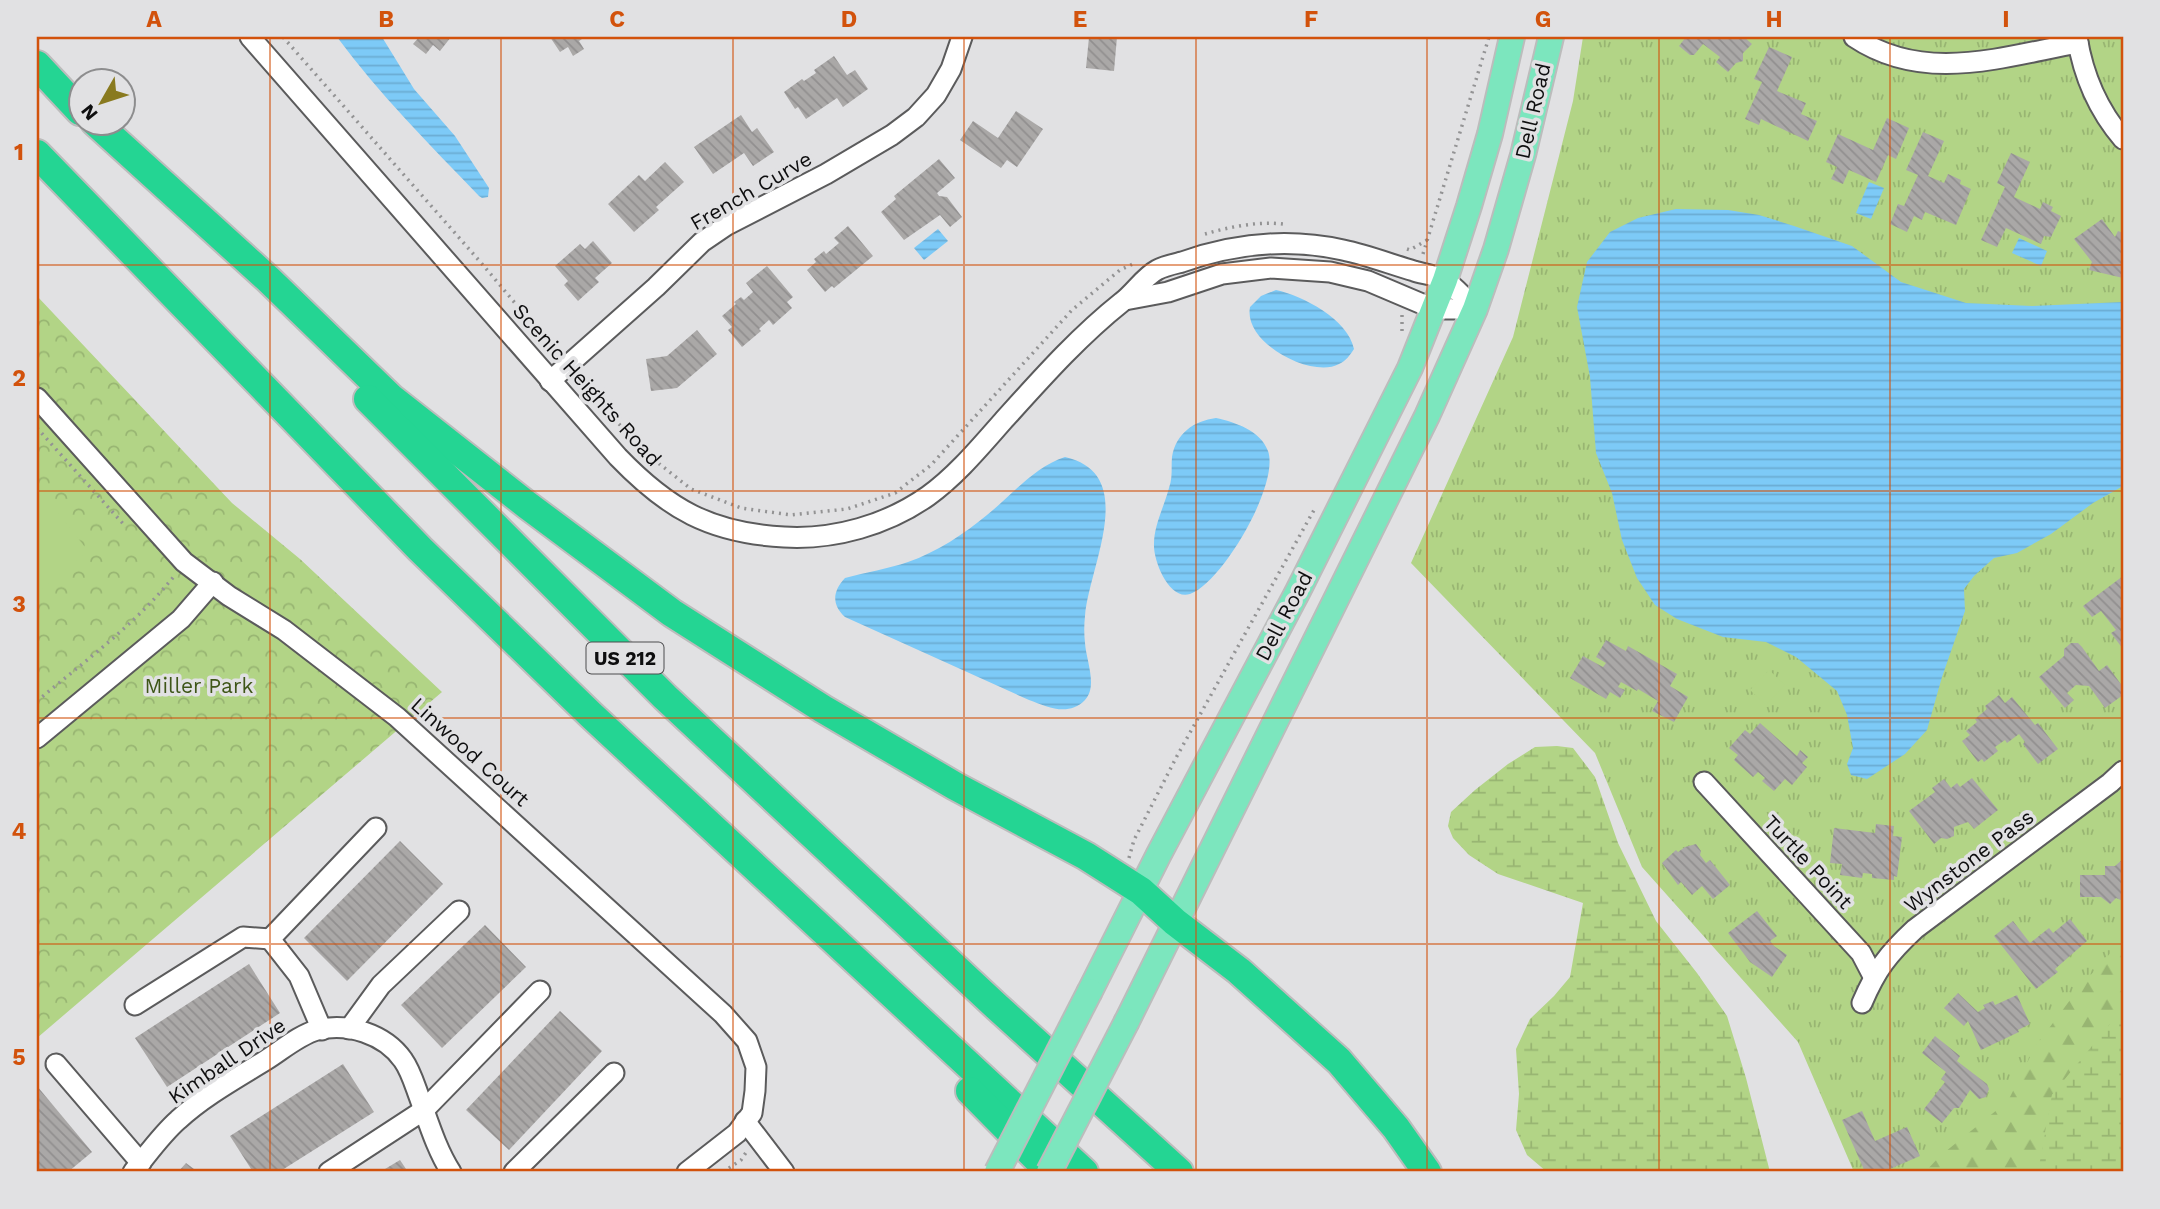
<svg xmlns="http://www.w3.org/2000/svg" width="2160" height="1209" font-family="'Work Sans',sans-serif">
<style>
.grass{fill:url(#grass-tufts)}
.forest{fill:url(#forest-firs)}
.wetland{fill:url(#wetland-marsh)}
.park{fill:url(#park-crowns)}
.garden{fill:#b2d486}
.water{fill:url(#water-rules)}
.building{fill:url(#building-back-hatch)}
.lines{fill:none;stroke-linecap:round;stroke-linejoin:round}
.minor-casing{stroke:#5b5b5c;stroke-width:23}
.major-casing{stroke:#bcbcbc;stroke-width:28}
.highway-casing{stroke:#bcbcbc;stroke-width:32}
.path{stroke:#939394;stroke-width:3.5;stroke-dasharray:2 5;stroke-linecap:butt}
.minor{stroke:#fff;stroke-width:19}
.major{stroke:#7ce6be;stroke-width:24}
.highway{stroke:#24d593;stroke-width:28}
.major-bridge-casing{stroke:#bcbcbc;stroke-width:28;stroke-linecap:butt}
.major-bridge{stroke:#7ce6be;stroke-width:24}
.grid{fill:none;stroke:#d2520c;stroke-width:2;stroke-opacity:0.55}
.labels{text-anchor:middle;stroke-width:7;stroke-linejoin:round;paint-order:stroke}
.shield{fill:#e1e1e3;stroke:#4d4d4f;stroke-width:2}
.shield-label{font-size:19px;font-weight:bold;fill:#0e0e0f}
.street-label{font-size:21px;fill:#0e0e0f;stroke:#e1e1e3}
.park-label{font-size:21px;fill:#3e5618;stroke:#e1e1e3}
.neatline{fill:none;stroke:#d2520c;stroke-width:2.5}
.grid-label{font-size:23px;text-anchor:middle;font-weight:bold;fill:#d2520c}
</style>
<defs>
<pattern id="grass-tufts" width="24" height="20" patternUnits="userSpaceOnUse" patternTransform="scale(1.75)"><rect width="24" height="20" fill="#b2d486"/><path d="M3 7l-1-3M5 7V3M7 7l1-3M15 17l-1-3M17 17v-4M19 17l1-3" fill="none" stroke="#98b572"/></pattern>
<pattern id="forest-firs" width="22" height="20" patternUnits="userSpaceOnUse" patternTransform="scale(1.75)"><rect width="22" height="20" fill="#b2d486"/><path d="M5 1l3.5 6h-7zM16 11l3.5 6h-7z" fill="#98b572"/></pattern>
<pattern id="wetland-marsh" width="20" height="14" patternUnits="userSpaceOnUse" patternTransform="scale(1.75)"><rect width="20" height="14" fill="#b2d486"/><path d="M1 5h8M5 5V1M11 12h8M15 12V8" fill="none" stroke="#98b572"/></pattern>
<pattern id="park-crowns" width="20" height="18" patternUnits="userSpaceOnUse" patternTransform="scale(1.75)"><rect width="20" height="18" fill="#b2d486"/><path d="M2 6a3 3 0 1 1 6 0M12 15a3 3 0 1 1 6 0" fill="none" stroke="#98b572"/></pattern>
<pattern id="water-rules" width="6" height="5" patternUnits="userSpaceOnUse" patternTransform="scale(1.75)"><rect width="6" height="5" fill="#7dcaf7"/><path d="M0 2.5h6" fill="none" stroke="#6bacd3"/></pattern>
<pattern id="building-back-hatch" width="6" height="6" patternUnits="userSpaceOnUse" patternTransform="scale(1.75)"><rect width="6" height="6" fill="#aaa8a7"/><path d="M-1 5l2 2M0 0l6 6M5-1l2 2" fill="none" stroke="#918f8f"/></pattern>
</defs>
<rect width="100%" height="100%" fill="#e1e1e3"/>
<path class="grass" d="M1583,37H2123V1172H1854L1798,1042L1642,867L1595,753L1411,563L1513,337L1573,101Z"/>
<path class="forest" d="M2123,939V1008L2052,1095L2038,1172H1925L1940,1156L2008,1101L2035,1047L2079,988Z"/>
<g class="wetland">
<path d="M1557,746L1573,748L1595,777L1618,843L1656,921L1697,973L1727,1016L1746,1078L1770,1172H1547L1527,1155L1516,1130L1519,1094L1516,1049L1530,1019L1554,996L1570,977L1583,903L1498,874L1469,855L1453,838L1448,826L1451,812L1475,790L1508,764L1535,747Z"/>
<path d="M2123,1008V1172H2038L2052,1095Z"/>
</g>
<path class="park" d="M37,296L232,503L300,559L442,692L37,1038Z"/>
<g class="garden">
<path d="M37,486L88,551L37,593Z"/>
<path d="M1769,670L1785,685L1766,705L1750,690Z"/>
</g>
<g class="water">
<path d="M337,37H382L414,89L455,136L489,188L488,197L482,198L479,196C430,145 379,94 337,37Z"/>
<path d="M1869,182L1884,188L1871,219L1856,213Z"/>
<path d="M1676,209L1728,210L1759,215L1794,226L1852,246L1901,282L1966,303L2032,306L2123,302V486L2093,503L2051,534L2017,553L1994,558L1974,576L1964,589L1965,611L1942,677L1927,730L1905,754L1867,779L1851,775L1847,764L1853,748L1847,715L1837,691L1796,657L1766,642L1723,637L1677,619L1655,605L1637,578L1622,540L1612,493L1596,453L1590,377L1577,307L1587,262L1610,232L1638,218Z"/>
<path d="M938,229L948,241L924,260L914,248Z"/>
<path d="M2019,238L2047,251L2041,266L2012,253Z"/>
<path d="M1276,290C1303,296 1348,319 1354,349C1350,355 1346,361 1339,364C1312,379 1243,343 1250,307L1261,296Z"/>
<path d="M1216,418C1235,422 1261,431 1268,451C1280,484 1222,583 1190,594C1169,601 1153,560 1154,544C1154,525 1164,507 1169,488C1173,477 1171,467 1172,457C1176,433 1194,421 1216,418Z"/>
<path d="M1065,457C1140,474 1089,566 1085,616C1084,625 1084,634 1085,643C1086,660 1098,686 1085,700C1068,717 1048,707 1029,700L845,617C831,604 833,591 845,578C866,572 888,569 908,562C937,552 964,534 987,515C1012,495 1034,467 1065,457Z"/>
</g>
<g class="building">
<path d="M419,37H451L440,51L433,45L426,54L413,44Z"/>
<path d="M550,37H585L579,41L584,49L573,56L568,47L560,52Z"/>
<path d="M1089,37H1117L1114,71L1086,68Z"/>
<path d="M1686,37H1744L1752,44L1743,53V61L1736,63L1728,72L1716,62L1720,57L1703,44L1694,55H1690L1679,46Z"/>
<path d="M1769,47L1792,57L1777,91L1806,103L1801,114L1817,121L1808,141L1761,119L1759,125L1745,119L1762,82L1754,79Z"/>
<path d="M834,56L847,75L855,70L868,89L843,107L837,98L806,119L798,107L795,109L784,92L802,79L804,81L816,73L814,70Z"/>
<path d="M1016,111L1043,129L1017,167L1007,160L1001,168L960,140L973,121L998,138Z"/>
<path d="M741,115L752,132L757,128L774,152L753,166L744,153L713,174L694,147Z"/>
<path d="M1887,118L1909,128L1896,159L1888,155L1876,182L1849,170L1843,184L1831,179L1837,167L1826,162L1838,134L1873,150Z"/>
<path d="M1923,132L1944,141L1928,176L1944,183L1948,174L1961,180L1960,184L1971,189L1956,225L1925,212L1922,220L1914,216L1907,232L1890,224L1898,204L1904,206L1918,175L1906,170Z"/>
<path d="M2011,153L2030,162L2014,197L2040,209L2043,202L2053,207L2051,211L2061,216L2051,237L2044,236L2041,244L2006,228L1997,247L1981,240L2005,187L1997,183Z"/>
<path d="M939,159L955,178L937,193L939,196L947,197L962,217L950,227L940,215L904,240L881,212L896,199L894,196Z"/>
<path d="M665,162L684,182L656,207L659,210L634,232L608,204L639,175L645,181Z"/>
<path d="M2102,219L2115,237L2118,231L2123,233V278L2089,270L2092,262L2074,239Z"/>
<path d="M848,226L873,256L834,288L832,286L825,292L807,270L816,262L814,259L824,251L826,254L839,243L834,238Z"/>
<path d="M593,241L612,263L595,278L599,282L578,301L564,285L568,281L555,266L580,244L585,249Z"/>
<path d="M767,266L793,297L787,302L792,308L773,325L769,320L759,329L761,331L742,347L728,330L732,327L722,316L736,304L734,302L741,297L744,300L753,292L746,283Z"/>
<path d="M697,330L717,354L677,388L651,391L646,359L667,356Z"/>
<path d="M2123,576V649L2111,633L2116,630L2101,611L2092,617L2083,606Z"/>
<path d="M1606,640L1626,651L1628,646L1677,674L1670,686L1688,697L1674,722L1652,711L1658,701L1638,689L1637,691L1621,682L1618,687L1625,690L1620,698L1610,692L1606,699L1570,678L1583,656L1603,667L1606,663L1596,657Z"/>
<path d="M2071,643H2078L2082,647L2099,671L2107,665L2123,687V695L2105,708L2089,686L2076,685L2067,693L2074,700L2065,708L2039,677L2064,656V649Z"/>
<path d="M1999,695L2005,703L2012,697L2035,725L2038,723L2058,749L2038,764L2023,744L2025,742L2019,734L2007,743L2005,740L1995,747L1998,751L1984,762L1982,759L1978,762L1962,741L1970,735L1966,731L1977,722L1975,719L1987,709L1985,706Z"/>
<path d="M1760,723L1797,756L1800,750L1808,757L1802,763L1807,767L1792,785L1785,779L1774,791L1762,781L1765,778L1758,772L1753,777L1734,760L1738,755L1729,748L1745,730L1750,734Z"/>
<path d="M1972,778L1998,810L1974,829L1968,822L1954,827V836L1947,839L1941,838L1934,844L1909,811L1935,792L1932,788L1944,779L1951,788L1957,783L1960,787Z"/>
<path d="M1876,824L1894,826L1893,836L1902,837L1897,877L1894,876V880L1872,878V874L1863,873L1862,878L1840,875L1842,864L1830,863L1834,828L1875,833Z"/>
<path d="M400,841L443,884L347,981L304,938Z"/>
<path d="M1696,844L1701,851L1700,855L1706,863L1710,860L1730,885L1713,899L1702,886L1692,895L1681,882L1678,885L1662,863L1676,850L1678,852L1685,847Z"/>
<path d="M2123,859V901L2116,898L2110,904L2101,897H2080V875H2105V866H2115Z"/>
<path d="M1757,911L1777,936L1770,941L1774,946L1787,955L1772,977L1750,962L1728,933Z"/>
<path d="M2070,919L2087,941L2055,969L2058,972L2036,989L1994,936L2013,921L2030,943L2049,928L2053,933Z"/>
<path d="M485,925L526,967L442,1048L401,1005Z"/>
<path d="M249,964L280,1013L167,1087L135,1038Z"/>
<path d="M1958,993L1978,1012L1985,1008L1983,1005L1993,1001L1995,1005L2017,995L2030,1024L2018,1030L2019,1032L1981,1050L1968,1021L1964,1026L1944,1008Z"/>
<path d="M560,1011L602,1051L509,1150L466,1110Z"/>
<path d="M1935,1036L1960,1056L1957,1061L1987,1084L1989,1089L1986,1097L1979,1099L1970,1090L1959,1108H1954L1942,1123L1924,1109L1945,1082L1941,1079L1946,1072L1922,1053Z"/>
<path d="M343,1064L374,1112L279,1172H253L230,1136Z"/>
<path d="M37,1086L92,1152L68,1172H37Z"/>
<path d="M1862,1111L1875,1141L1907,1127L1920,1156L1883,1172H1865L1842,1120Z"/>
<path d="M400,1160L408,1172H380Z"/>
<path d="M186,1163L198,1172H178Z"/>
</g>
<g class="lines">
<defs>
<g id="minor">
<path d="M250,37L618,457C668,509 710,533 784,537C834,540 887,525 928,496C956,476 980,447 1003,421C1041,379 1078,337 1122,302C1134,293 1144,277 1157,270C1164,266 1174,264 1182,262C1233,244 1289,238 1343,250C1367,255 1390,264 1414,271C1423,274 1435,275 1444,280C1455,286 1466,300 1475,309"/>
<path d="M1854,37C1924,84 2001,57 2078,43"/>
<path d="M2077,37C2083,74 2098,110 2123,139"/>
<path d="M1125,300L1168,292L1222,274L1271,268L1330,272L1368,281L1434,309H1475"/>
<path d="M550,381L656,287L702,242L727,225L826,174L892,135L916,117L936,95L951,69L962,37"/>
<path d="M37,398L184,562L229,596L284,630L397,717L723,1014L747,1041L756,1067L755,1091L752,1113L737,1133L687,1172"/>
<path d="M37,738L181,619L213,582"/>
<path d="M1704,782L1861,953L1873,976"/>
<path d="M270,939L299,976L322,1030"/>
<path d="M1862,1003C1876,970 1888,954 1915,929L2110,783L2123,771"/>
<path d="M135,1005L243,937L270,939L376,828"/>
<path d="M349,1029L381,985L459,911"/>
<path d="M56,1064L141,1163"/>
<path d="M745,1121L784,1172"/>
<path d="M133,1172C148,1154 161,1135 178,1120C204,1096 237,1078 266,1060C282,1050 299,1035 317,1030C347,1022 385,1034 403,1060C411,1071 415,1086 420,1099C429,1124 437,1150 451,1172"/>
<path d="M329,1172L424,1110L540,991"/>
<path d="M514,1172L614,1073"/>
</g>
<g id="major">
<path d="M1090,991L1159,854L1298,591L1410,368L1445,280L1469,206L1490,134L1512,37"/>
<path d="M1127,1021L1427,416L1475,309L1496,249L1523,155L1551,37"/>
</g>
<g id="highway">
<path d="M37,65L80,111"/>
<path d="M95,122L268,279L391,398L527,505L672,613L823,709L955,786L1086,856L1141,891L1175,922L1239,971L1339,1061L1396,1128L1427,1172"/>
<path d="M37,154L420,549L591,715L1084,1172"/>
<path d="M368,399L665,697L996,1006L1179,1172"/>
<path d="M970,1091L1050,1172"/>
</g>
</defs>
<use href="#minor" class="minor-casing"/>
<use href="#major" class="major-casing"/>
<use href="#highway" class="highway-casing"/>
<g class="path">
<path d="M283,37L483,265L557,353"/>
<path d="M1205,234C1229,227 1258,221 1283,224"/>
<path d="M1407,249L1410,250L1429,239"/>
<path d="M1423,254L1489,37"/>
<path d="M1402,331V314"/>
<path d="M577,377L613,418L657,462L691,489L741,508L791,515L847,509L895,493L931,465L1072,310L1120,270L1133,264"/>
<path d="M37,428L126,527"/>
<path d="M37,701C85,661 136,624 175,575"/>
<path d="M1129,858L1134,840L1177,756L1314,510"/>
<path d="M723,1172L741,1160L747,1151"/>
</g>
<use href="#minor" class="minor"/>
<use href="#major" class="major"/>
<use href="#highway" class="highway"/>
<defs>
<g id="major-bridge">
<path d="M997,1172L1090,991"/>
<path d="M1049,1172L1127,1021"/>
</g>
</defs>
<use href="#major-bridge" class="major-bridge-casing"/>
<use href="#major-bridge" class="major-bridge"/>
</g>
<path class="grid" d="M270,37V1172M501,37V1172M733,37V1172M964,37V1172M1196,37V1172M1427,37V1172M1659,37V1172M1890,37V1172M37,265H2123M37,491H2123M37,718H2123M37,944H2123"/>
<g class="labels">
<rect class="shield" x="586.5" y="642.5" width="77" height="31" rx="5"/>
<g class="shield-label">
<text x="625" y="665">US 212</text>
</g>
<g class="street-label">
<text transform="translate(1533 111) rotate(-77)" y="7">Dell Road</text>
<text transform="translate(751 191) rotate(-30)" y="7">French Curve</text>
<text transform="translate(587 385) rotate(48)" y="7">Scenic Heights Road</text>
<text transform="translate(1284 616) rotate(-62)" y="7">Dell Road</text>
<text transform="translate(470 752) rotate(42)" y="7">Linwood Court</text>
<text transform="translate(1969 861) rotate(-37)" y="7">Wynstone Pass</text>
<text transform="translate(1808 862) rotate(47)" y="7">Turtle Point</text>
<text transform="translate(227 1061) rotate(-34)" y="7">Kimball Drive</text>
</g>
<g class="park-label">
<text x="199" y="693">Miller Park</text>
</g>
</g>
<rect width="2160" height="1209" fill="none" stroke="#e1e1e3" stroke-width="77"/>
<g transform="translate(102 102) rotate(231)"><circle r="33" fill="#e1e1e3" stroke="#8d8d8e" stroke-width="2"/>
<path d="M0-5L12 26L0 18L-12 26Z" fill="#897a1f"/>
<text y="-10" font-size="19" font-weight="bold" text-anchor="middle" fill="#0e0e0f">N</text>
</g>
<rect x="38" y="38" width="2084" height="1132" class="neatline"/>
<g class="grid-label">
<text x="154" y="27">A</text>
<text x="386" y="27">B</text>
<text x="617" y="27">C</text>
<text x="849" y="27">D</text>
<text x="1080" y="27">E</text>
<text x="1311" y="27">F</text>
<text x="1543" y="27">G</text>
<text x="1774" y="27">H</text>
<text x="2006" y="27">I</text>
<text x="19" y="160">1</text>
<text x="19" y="386">2</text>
<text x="19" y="612">3</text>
<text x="19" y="839">4</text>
<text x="19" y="1065">5</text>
</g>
</svg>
